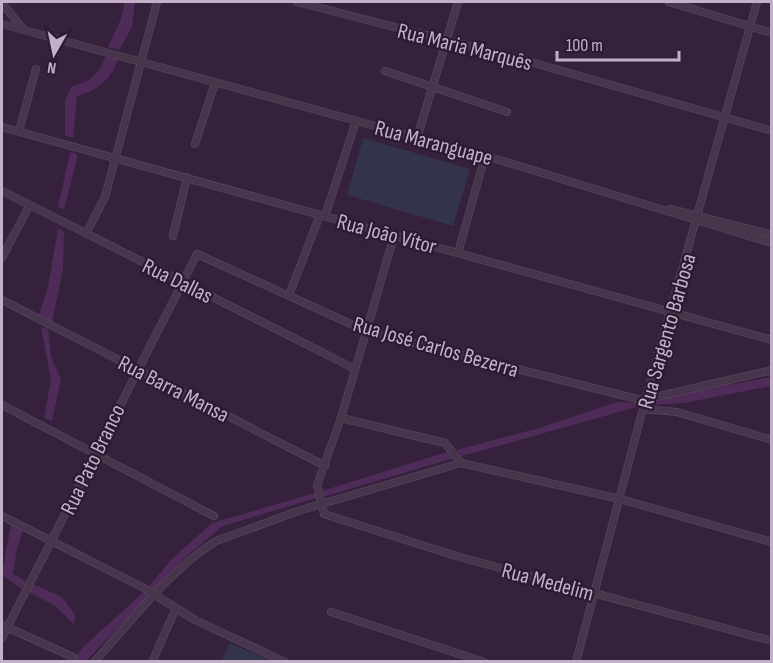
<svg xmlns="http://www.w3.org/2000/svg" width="773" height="663" font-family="'Sofia Sans Condensed',sans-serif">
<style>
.green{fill:#34334c}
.water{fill:#4f2b59}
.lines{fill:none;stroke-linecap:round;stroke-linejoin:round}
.street-casing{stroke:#5f4d64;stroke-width:8}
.street{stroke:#47354c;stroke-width:7}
.labels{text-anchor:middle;stroke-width:4.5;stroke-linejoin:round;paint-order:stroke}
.street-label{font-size:22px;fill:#c3b0c8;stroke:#2c1a31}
</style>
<rect width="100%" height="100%" fill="#36213c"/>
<g class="green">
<path d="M363,138L470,169L453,226L347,195Z"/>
<path d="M229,643L232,644L272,661H222Z"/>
</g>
<g class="water">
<path d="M125,2H135L132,27L119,50L108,47L121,19Z"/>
<path d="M106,54L118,57C114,78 96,91 77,96L73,138L65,135V100L72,86C92,82 100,73 106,54Z"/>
<path d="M70,152L77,154V158L64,209L58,207Z"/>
<path d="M58,228L64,232L63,269L52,322L39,315L48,287Z"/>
<path d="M41,327L48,329L51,357L61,379L52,421L44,418L51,380Z"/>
<path d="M771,377V386L684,403L648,405L649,400Z"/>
<path d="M617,402L641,403L640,406L484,450L461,456L457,450L539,428Z"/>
<path d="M450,451L454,458L323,497L322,491Z"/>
<path d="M315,493L316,498L223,526L182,560L154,589L149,586L173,558L212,523Z"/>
<path d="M11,524L23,531L17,548L13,574L26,581L22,589L2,575Z"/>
<path d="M33,584L62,597L75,615L74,624L54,605L28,592Z"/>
<path d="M145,591L150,595L86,661L73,662L82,648Z"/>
</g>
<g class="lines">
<defs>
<g id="street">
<path d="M297,2L527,61L772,131"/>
<path d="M669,2L772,33"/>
<path d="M2,3L24,30"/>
<path d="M2,24L496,159L772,243"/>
<path d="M385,71L507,112"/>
<path d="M2,127L772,340"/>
<path d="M19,131L36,69"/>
<path d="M417,138L458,2"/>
<path d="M195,144L215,83"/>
<path d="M2,191L355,369"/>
<path d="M670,209L772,235"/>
<path d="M325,216L356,121"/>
<path d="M86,234L105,197L157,2"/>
<path d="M173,236L187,177"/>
<path d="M394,236L341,418L317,485L324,514L456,556L772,641"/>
<path d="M458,253L485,156"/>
<path d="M2,258L29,206"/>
<path d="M289,295L320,215"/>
<path d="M2,300L325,466"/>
<path d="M647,399L772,370"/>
<path d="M2,405L214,516"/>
<path d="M643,409L677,412L772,440"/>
<path d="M341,418L445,443L461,463"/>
<path d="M461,463L620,499L772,542"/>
<path d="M2,516L144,588L195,620L285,662"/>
<path d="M331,612L484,662"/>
<path d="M2,625L73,657"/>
<path d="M2,638L197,254L366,331L645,401"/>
<path d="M94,662C132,621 168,571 216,541L301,510L461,463"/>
<path d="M152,662L176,608"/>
<path d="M576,662L645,401L757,2"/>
</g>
</defs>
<use href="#street" class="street-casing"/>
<use href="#street" class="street"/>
</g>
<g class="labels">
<g class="street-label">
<text transform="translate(465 46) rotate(14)" y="8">Rua Maria Marquês</text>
<text transform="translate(434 142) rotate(15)" y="8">Rua Maranguape</text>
<text transform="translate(387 233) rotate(15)" y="8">Rua João Vítor</text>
<text transform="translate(178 280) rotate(26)" y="8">Rua Dallas</text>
<text transform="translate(666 331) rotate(-74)" y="8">Rua Sargento Barbosa</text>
<text transform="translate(436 346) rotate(16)" y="8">Rua José Carlos Bezerra</text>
<text transform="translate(174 388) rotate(27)" y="8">Rua Barra Mansa</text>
<text transform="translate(92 459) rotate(-64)" y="8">Rua Pato Branco</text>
<text transform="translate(548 581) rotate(15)" y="8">Rua Medelim</text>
</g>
</g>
<rect width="773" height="663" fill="none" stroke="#c3b0c8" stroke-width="6"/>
<g transform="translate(54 54) rotate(189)" stroke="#2c1a31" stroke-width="4.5" paint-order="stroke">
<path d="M0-4.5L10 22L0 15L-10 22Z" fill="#c3b0c8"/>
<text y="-9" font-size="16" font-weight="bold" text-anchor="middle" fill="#c3b0c8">N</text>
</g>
<path d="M557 51v9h122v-9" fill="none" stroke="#c3b0c8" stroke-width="3"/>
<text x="566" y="51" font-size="18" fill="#c3b0c8" stroke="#2c1a31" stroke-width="4.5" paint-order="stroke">100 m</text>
</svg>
